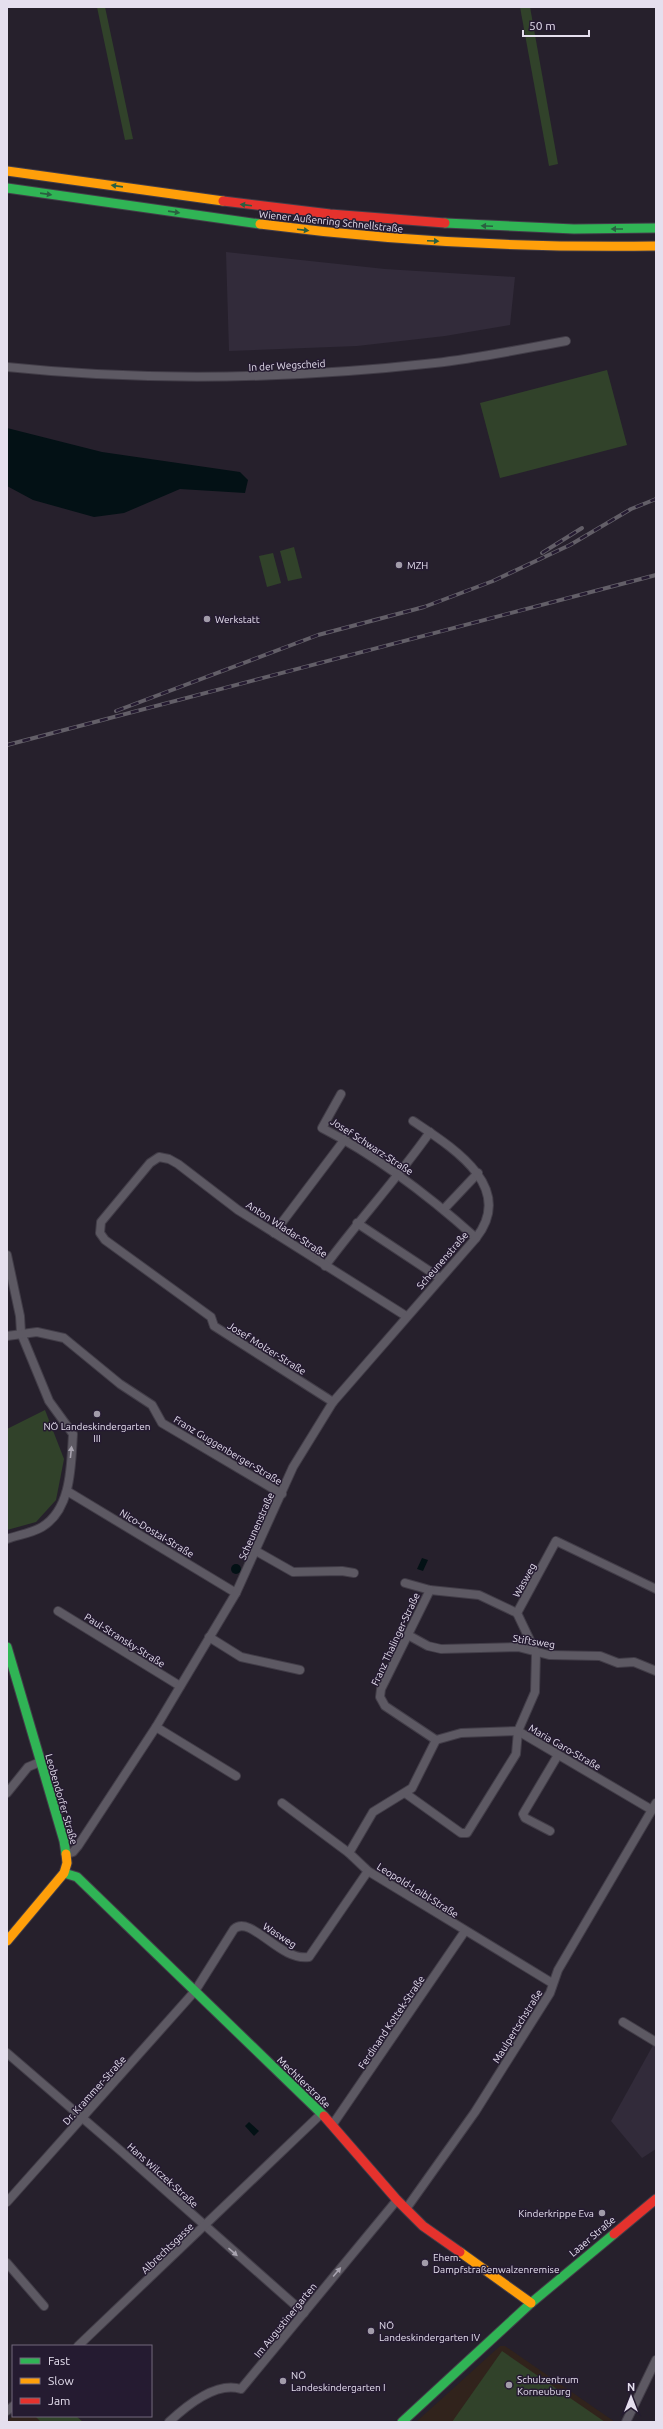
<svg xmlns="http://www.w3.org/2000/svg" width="663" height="2429" font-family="Ubuntu,sans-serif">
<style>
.commercial{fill:#322b3a}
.education{fill:#31231c}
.green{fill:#31422a}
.water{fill:#031115}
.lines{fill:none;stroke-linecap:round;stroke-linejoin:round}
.street-casing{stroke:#423d48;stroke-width:10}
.fast-casing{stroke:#423d48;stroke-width:11}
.slow-casing{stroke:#423d48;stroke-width:11}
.jam-casing{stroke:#423d48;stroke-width:11}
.street{stroke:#5d5963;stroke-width:8}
.fast{stroke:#30b455;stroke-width:9}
.slow{stroke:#ff9f0a;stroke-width:9}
.jam{stroke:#e5322d;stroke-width:9}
.rail-casing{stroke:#635f68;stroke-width:4}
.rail{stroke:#251b31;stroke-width:2.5;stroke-dasharray:8;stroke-linecap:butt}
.oneway{fill:#2a6041}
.oneway2{fill:#a8a3af}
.poi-dot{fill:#a29caa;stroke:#251b31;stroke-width:1.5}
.labels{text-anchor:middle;stroke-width:3;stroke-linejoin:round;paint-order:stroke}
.street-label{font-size:10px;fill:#e5dfee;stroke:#251b31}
.poi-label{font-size:10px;fill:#e5dfee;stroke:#251b31;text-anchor:start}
</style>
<rect width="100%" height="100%" fill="#26202c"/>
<g class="commercial">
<path d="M226,252L385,269L515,277L510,325L445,336L357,346L229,351Z"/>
<path d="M656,2040V2149L642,2158L611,2121Z"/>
</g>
<g class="education">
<path d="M500,2346H505L615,2422H416Z"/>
<path d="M13,2415L76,2416L83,2422H7Z"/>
</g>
<g class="green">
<path d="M97,7H105L133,139L125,140Z"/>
<path d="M520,7H530L558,164L549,166Z"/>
<path d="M607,370L627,445L500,478L480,403Z"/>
<path d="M294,547L302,578L288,581L280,551Z"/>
<path d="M273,553L281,583L267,587L259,556Z"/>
<path d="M45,1410L64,1459L56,1500L36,1522L7,1530V1429Z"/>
<path d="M502,2351L605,2422H452Z"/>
<path d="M35,2416H76L83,2422H41Z"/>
</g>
<g class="water">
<path d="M7,428L102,452L240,472L248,480L245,493L180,489L124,513L94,517L33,500L7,486Z"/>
<path d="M422,1558L428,1560L423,1571L417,1569Z"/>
<circle cx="236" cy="1569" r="5"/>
<path d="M249,2122L259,2131L254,2136L245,2126Z"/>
</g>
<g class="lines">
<defs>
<g id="street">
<path d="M7,367C150,382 292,379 435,363C479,358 522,349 566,341"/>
<path d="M341,1094L322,1128C379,1157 428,1195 476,1238"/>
<path d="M444,1209L478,1173"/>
<path d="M357,1223L440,1278"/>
<path d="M274,1233L345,1139"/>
<path d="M7,1255L20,1316L21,1333L49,1401L73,1434C71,1464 72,1509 42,1527C32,1533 18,1535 7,1539"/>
<path d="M325,1266C359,1220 397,1179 430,1132"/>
<path d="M7,1336L37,1332L64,1338L120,1384L152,1405L162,1423L282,1494"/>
<path d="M333,1402L214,1326L211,1317L105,1240L100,1233L101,1222L150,1163L159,1157L169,1159L178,1164L238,1210L406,1316"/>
<path d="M67,1491L236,1593"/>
<path d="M256,1551L293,1572L342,1571L354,1573"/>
<path d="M405,1583L430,1590L479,1595L517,1613"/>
<path d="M430,1590L381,1689L380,1697L385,1706L436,1740"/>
<path d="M58,1611L180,1686"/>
<path d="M408,1635L428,1646L441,1649L518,1647L549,1655L600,1656L618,1663L634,1662L656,1671"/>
<path d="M209,1637L241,1657L300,1670"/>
<path d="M156,1727L236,1776"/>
<path d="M436,1740L461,1733L518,1731L652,1810"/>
<path d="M7,1793L28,1767L40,1762"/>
<path d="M405,1793L461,1833H467L516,1754L518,1731L535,1692L536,1653L517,1613L556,1541L656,1589"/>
<path d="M282,1803L349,1853L368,1871L552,1983"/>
<path d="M550,1831L525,1818L523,1814L558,1755"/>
<path d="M349,1853L373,1812L412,1788L436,1740"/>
<path d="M67,1854L73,1852L78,1846L156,1727L236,1593L293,1467L333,1402L476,1238C517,1186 450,1146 413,1121"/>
<path d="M623,2022L656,2042"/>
<path d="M7,2053L122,2152L304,2313"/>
<path d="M333,2124L465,1931"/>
<path d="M7,2202L195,1991L234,1929C251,1914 280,1962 309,1957L368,1871"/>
<path d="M406,2209L475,2112L550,1993L558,1970L656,1803"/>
<path d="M7,2263L44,2306"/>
<path d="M78,2346L321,2114"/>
<path d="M7,2411L13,2406"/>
<path d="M169,2422C186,2406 216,2381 241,2389L397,2200"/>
<path d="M626,2422L656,2360"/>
</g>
<g id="fast">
<path d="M7,188L260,224"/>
<path d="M445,223L574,229L656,228"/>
<path d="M7,1647L64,1841L66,1854"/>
<path d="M64,1873L77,1877L324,2116"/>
<path d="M402,2422L531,2303L614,2234"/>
</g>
<g id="slow">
<path d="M7,171L223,201"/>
<path d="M260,224C391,241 523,248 656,246"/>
<path d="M7,1941L64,1873L67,1863L66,1854"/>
<path d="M460,2252L531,2303"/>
</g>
<g id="jam">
<path d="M223,201L330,214L445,223"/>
<path d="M324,2116L397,2200L423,2226L460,2252"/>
<path d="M614,2234L656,2199"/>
</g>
</defs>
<use href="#street" class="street-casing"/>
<use href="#fast" class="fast-casing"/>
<use href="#slow" class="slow-casing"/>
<use href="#jam" class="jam-casing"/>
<use href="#street" class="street"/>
<use href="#fast" class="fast"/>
<use href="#slow" class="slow"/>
<use href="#jam" class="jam"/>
<defs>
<g id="rail">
<path d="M542,553L582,528"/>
<path d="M116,711L318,635L424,607L493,581L570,545L631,509L656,499"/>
<path d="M7,745L656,575"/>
</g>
</defs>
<use href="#rail" class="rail-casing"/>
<use href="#rail" class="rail"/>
</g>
<defs><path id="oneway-solid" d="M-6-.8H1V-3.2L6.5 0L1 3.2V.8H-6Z"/></defs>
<g class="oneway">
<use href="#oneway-solid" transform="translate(117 186) rotate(-172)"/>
<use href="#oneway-solid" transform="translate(46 194) rotate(8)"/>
<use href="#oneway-solid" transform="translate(246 205) rotate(-173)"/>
<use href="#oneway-solid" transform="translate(174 212) rotate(8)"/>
<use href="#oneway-solid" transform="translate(487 226) rotate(-178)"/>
<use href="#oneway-solid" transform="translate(617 229) rotate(180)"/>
<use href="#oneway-solid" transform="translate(303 230) rotate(7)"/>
<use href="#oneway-solid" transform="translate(433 241) rotate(3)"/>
</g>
<g class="oneway2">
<use href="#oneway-solid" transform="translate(71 1452) rotate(-84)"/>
<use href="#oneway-solid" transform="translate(233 2252) rotate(41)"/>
<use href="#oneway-solid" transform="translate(337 2272) rotate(-50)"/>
</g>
<g class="poi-dot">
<circle cx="399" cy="565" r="4"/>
<circle cx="207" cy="619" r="4"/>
<circle cx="97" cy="1414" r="4"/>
<circle cx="602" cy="2213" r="4"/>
<circle cx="425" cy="2263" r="4"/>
<circle cx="371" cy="2331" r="4"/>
<circle cx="283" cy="2381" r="4"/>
<circle cx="509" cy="2385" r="4"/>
</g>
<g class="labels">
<g class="street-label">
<text transform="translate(331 221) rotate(6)" y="4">Wiener Außenring Schnellstraße</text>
<text transform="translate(287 365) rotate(-3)" y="4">In der Wegscheid</text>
<text transform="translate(372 1146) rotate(33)" y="4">Josef Schwarz-Straße</text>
<text transform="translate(287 1229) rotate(33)" y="4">Anton Wladar-Straße</text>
<text transform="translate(442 1260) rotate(-49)" y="4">Scheunenstraße</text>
<text transform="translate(267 1348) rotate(32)" y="4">Josef Molzer-Straße</text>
<text transform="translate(228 1450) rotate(31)" y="4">Franz Guggenberger-Straße</text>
<text transform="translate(256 1526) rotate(-66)" y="4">Scheunenstraße</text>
<text transform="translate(157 1533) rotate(31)" y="4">Nico-Dostal-Straße</text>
<text transform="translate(524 1580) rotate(-61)" y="4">Wasweg</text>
<text transform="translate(395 1639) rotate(-65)" y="4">Franz Thalinger-Straße</text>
<text transform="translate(125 1640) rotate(32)" y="4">Paul-Stransky-Straße</text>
<text transform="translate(534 1641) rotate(9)" y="4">Stiftsweg</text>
<text transform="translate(565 1747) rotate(30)" y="4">Maria Garo-Straße</text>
<text transform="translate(62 1799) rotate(74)" y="4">Leobendorfer Straße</text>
<text transform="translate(418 1890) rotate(32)" y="4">Leopold-Loibl-Straße</text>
<text transform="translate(280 1935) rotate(33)" y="4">Wasweg</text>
<text transform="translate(391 2022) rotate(-56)" y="4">Ferdinand Kottek-Straße</text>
<text transform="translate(517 2026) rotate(-58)" y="4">Maulpertschstraße</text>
<text transform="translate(304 2082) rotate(44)" y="4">Mechtlerstraße</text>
<text transform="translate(94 2090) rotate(-48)" y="4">Dr. Krammer-Straße</text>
<text transform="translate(163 2175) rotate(42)" y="4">Hans Wilczek-Straße</text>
<text transform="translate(592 2236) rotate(-40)" y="4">Laaer Straße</text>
<text transform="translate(167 2248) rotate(-44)" y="4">Albrechtsgasse</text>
<text transform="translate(285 2320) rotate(-51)" y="4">Im Augustinergarten</text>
</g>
<g class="poi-label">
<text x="407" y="569">MZH</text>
<text x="215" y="623">Werkstatt</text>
<text x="97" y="1430" text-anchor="middle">NÖ Landeskindergarten<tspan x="97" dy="12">III</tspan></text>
<text x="594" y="2217" text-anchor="end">Kinderkrippe Eva</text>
<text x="433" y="2261">Ehem.<tspan x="433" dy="12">Dampfstraßenwalzenremise</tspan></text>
<text x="379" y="2329">NÖ<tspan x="379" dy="12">Landeskindergarten IV</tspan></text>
<text x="291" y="2379">NÖ<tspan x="291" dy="12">Landeskindergarten I</tspan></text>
<text x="517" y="2383">Schulzentrum<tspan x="517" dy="12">Korneuburg</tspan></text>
</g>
</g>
<rect width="663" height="2429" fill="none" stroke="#e5dfee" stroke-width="16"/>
<rect x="12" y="2345" width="140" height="72" fill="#251b31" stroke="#72697d"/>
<rect x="20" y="2358" width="20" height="6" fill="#30b455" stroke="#72697d"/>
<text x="48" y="2365" font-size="12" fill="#e5dfee">Fast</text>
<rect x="20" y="2378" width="20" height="6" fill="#ff9f0a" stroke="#72697d"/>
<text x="48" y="2385" font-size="12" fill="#e5dfee">Slow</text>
<rect x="20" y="2398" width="20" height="6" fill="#e5322d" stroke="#72697d"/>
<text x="48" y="2405" font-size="12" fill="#e5dfee">Jam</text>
<g transform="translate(631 2397)" stroke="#251b31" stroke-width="3" paint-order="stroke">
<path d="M0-3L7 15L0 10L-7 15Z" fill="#e5dfee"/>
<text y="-6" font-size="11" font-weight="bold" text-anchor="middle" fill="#e5dfee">N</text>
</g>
<path d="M523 30v6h66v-6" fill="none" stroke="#e5dfee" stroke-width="2"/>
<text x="529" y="30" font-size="12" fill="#e5dfee" stroke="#251b31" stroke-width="3" paint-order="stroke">50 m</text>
</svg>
